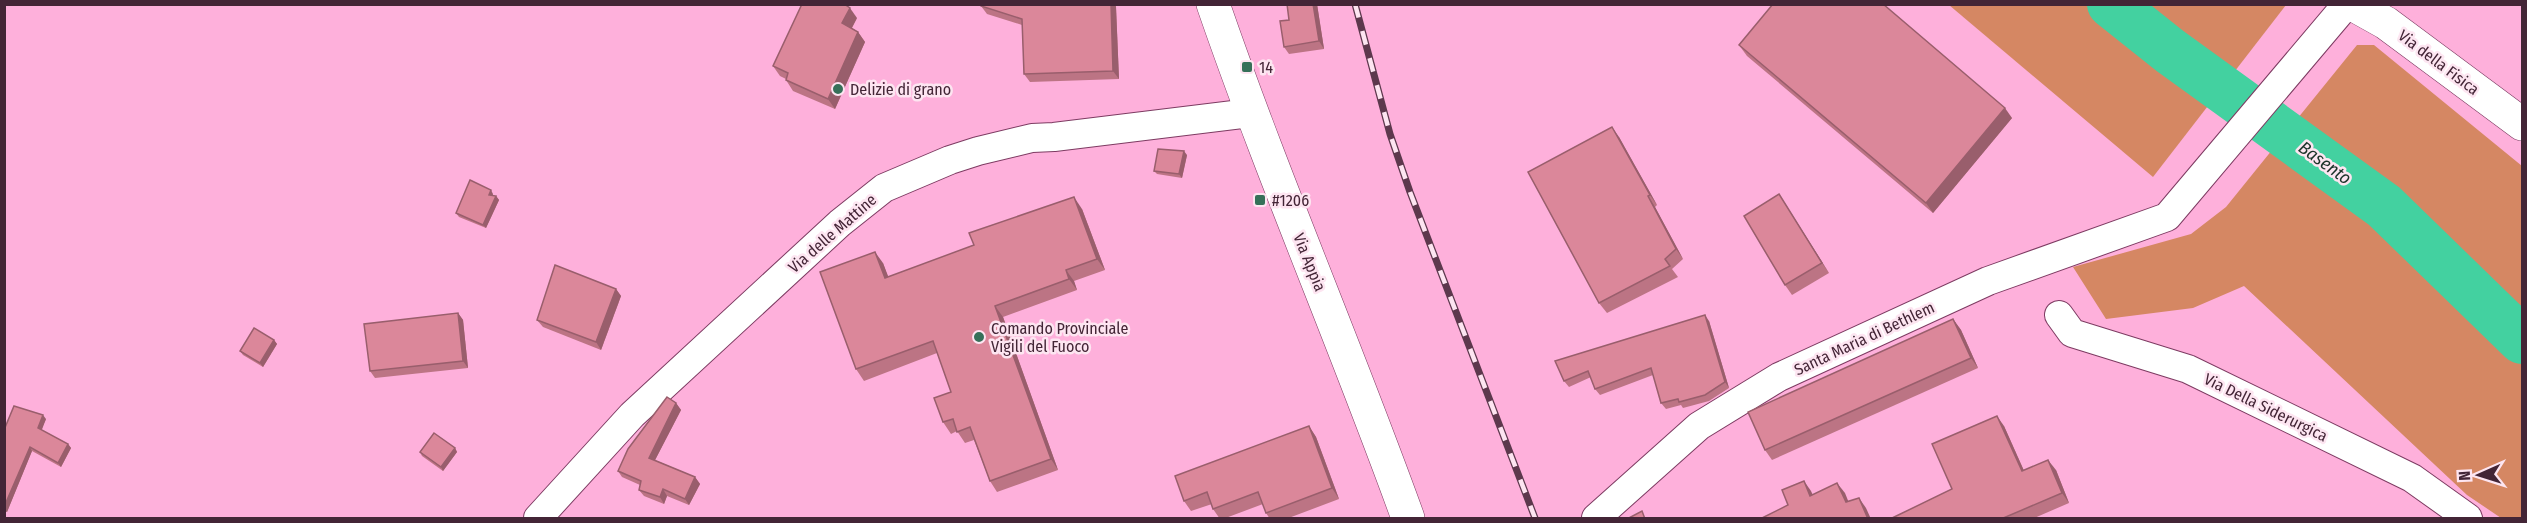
<svg xmlns="http://www.w3.org/2000/svg" width="2527" height="523" font-family="'Fira Sans Condensed',sans-serif">
<style>
.grass{fill:#d58763}
.lines{fill:none;stroke-linecap:round;stroke-linejoin:round}
.river{stroke:#43d1a0;stroke-width:48}
.minor-casing{stroke:#7d3b62;stroke-width:30}
.tertiary-casing{stroke:#7d3b62;stroke-width:34}
.primary-casing{stroke:#7d3b62;stroke-width:34}
.minor{stroke:#fff;stroke-width:28}
.tertiary{stroke:#fff;stroke-width:33}
.primary{stroke:#fff;stroke-width:33}
.rail-casing{stroke:#5d384d;stroke-width:7}
.rail{stroke:#fde5f1;stroke-width:4.5;stroke-dasharray:14;stroke-linecap:butt}
.wall{fill:#bc7484}
.shaded-wall{fill:#995e6c}
.building{fill:#db879a;stroke:#995e6c;stroke-width:1.5}
.poi-dot{fill:#367059;stroke:#fde5f1;stroke-width:2}
.labels{text-anchor:middle;stroke-width:5;stroke-linejoin:round;paint-order:stroke}
.street-label{font-size:16px;fill:#432536;stroke:#fde5f1}
.poi-label{font-size:16px;fill:#432536;stroke:#fde5f1;text-anchor:start}
.water-label{font-size:18px;font-style:italic;fill:#1c3329;stroke:#fde5f1}
</style>
<rect width="100%" height="100%" fill="#feb0db"/>
<g class="grass">
<path d="M1949,5H2286L2153,177Z"/>
<path d="M2357,45H2374L2522,166V518H2501L2467,495L2244,286L2193,308L2106,319L2073,267L2191,234L2226,207Z"/>
</g>
<g class="lines">
<path class="river" d="M2111,4L2170,51L2384,206L2522,340"/>
<defs>
<g id="minor">
<path d="M2059,315L2072,333L2188,369L2412,478L2468,518"/>
<path d="M538,518L632,415L840,223L884,188L950,160L978,151L1032,138L1054,137L1250,113"/>
<path d="M1596,518L1699,426L1779,377L1988,281L2167,217L2347,4"/>
</g>
<path id="tertiary" d="M2352,4L2386,23L2522,124"/>
<path id="primary" d="M1213,4C1273,178 1346,346 1408,518"/>
</defs>
<use href="#minor" class="minor-casing"/>
<use href="#tertiary" class="tertiary-casing"/>
<use href="#primary" class="primary-casing"/>
<use href="#minor" class="minor"/>
<use href="#tertiary" class="tertiary"/>
<use href="#primary" class="primary"/>
<defs>
<path id="rail" d="M1355,4L1390,134L1410,192L1535,518"/>
</defs>
<use href="#rail" class="rail-casing"/>
<use href="#rail" class="rail"/>
</g>
<g class="wall">
<path d="M981,4H1115L1116,7L1119,79L1030,82L1024,74L1022,25L987,14L981,6Z"/>
<path d="M1317,4L1324,49L1289,54L1284,47L1289,20Z"/>
<path d="M857,18L852,28L858,32L865,42L835,109L793,91L786,80V79L780,76L773,66Z"/>
<path d="M1739,45L2012,118L1933,213L1747,56Z"/>
<path d="M1619,137L1657,205L1655,207L1683,259L1672,269L1678,277L1607,313L1599,303Z"/>
<path d="M1187,155L1182,178L1157,174L1154,171Z"/>
<path d="M493,194V196H496L499,200L486,228L459,217L456,213Z"/>
<path d="M1779,194L1829,273L1792,295L1785,285Z"/>
<path d="M1082,209L1105,270L1074,281L1077,290L1003,317L1058,470L997,492L990,481L974,440L965,443L957,431L951,434L943,422L951,392L937,353L864,381L856,369L883,263L888,277Z"/>
<path d="M616,289L621,296L601,350L543,327L537,320Z"/>
<path d="M458,313L463,320L468,368L375,378L370,371Z"/>
<path d="M1953,319L1961,330L1978,368L1772,460L1765,450Z"/>
<path d="M1709,321L1729,388L1709,401L1683,408L1681,405L1666,409L1661,403L1653,375L1600,395L1595,389L1591,377L1569,387L1564,381Z"/>
<path d="M274,340L277,344L263,367L243,355L240,351Z"/>
<path d="M676,403L681,410L655,460L695,477L700,484L689,505L667,496L664,504L644,496L639,490L640,485L622,477L618,471Z"/>
<path d="M46,419L41,430L68,444L71,448L61,467L32,451L7,512H4V430Z"/>
<path d="M1309,426L1316,437L1339,499L1286,519H1270L1266,513L1263,504L1223,519H1220L1213,509L1212,504L1191,511L1184,501Z"/>
<path d="M2004,426L2024,471L2056,470L2069,503L2032,519H1890L1952,489Z"/>
<path d="M455,448L457,452L443,471L422,456L420,452Z"/>
</g>
<g class="shaded-wall">
<path d="M1111,4H1115L1116,7L1119,79L1113,71Z"/>
<path d="M1313,4H1317L1324,49L1319,41Z"/>
<path d="M850,8L857,18L849,33L842,23Z"/>
<path d="M858,32L865,42L835,109L828,99Z"/>
<path d="M2005,108L2012,118L1933,213L1926,203Z"/>
<path d="M1612,127L1619,137L1657,205L1650,195Z"/>
<path d="M1184,151L1187,155L1182,178L1179,174Z"/>
<path d="M491,190L493,194L491,199L489,195Z"/>
<path d="M1779,194L1786,205L1829,273L1822,263Z"/>
<path d="M496,196L499,200L486,228L483,225Z"/>
<path d="M1648,196L1655,207L1683,259L1676,249Z"/>
<path d="M1074,197L1082,209L1105,270L1097,259Z"/>
<path d="M875,252L883,263L893,289L885,278Z"/>
<path d="M1066,270L1074,281L1077,290L1069,279Z"/>
<path d="M616,289L621,296L601,350L596,342Z"/>
<path d="M995,306L1003,317L1058,470L1051,459Z"/>
<path d="M458,313L463,320L468,368L463,361Z"/>
<path d="M1705,315L1709,321L1729,388L1725,382Z"/>
<path d="M1953,319L1961,330L1978,368L1971,358Z"/>
<path d="M274,340L277,344L263,367L260,363Z"/>
<path d="M676,403L681,410L653,464L649,458Z"/>
<path d="M43,415L46,419L41,432L38,428Z"/>
<path d="M1997,416L2004,426L2029,482L2022,471Z"/>
<path d="M1309,426L1316,437L1339,499L1332,488Z"/>
<path d="M68,444L71,448L61,467L58,463Z"/>
<path d="M30,447L32,451L7,512L4,509V507Z"/>
<path d="M455,448L457,452L443,471L441,467Z"/>
<path d="M2048,460L2056,470L2069,503L2062,493Z"/>
<path d="M695,477L700,484L689,505L685,499Z"/>
<path d="M1804,481L1811,491L1818,506L1810,496Z"/>
<path d="M1837,483L1845,493L1853,513L1846,502Z"/>
<path d="M663,489L667,496L664,504L660,497Z"/>
<path d="M1859,498L1866,508L1871,519H1868Z"/>
</g>
<g class="building">
<path d="M802,4H844L850,8L842,23L858,32L828,99L786,80L788,73L773,66Z"/>
<path d="M981,4H1111L1113,71L1024,74L1022,19L981,6Z"/>
<path d="M1287,4H1313L1319,41L1284,47L1280,21L1289,20Z"/>
<path d="M1773,4H1883L2005,108L1926,203L1739,45Z"/>
<path d="M1612,127L1650,195L1648,196L1676,249L1665,259L1670,266L1599,303L1528,172Z"/>
<path d="M1158,149L1184,151L1179,174L1154,171Z"/>
<path d="M470,180L491,190L489,195L496,196L483,225L456,213Z"/>
<path d="M1779,194L1822,263L1785,285L1744,216Z"/>
<path d="M1074,197L1097,259L1066,270L1069,279L995,306L1051,459L990,481L970,427L957,432L953,419L943,422L934,398L951,392L933,341L856,369L820,272L875,252L885,278L974,245L969,233Z"/>
<path d="M555,265L616,289L596,342L537,320Z"/>
<path d="M458,313L463,361L370,371L364,324Z"/>
<path d="M1705,315L1725,382L1705,395L1679,402L1678,399L1661,403L1651,368L1595,389L1588,371L1564,381L1555,361Z"/>
<path d="M1953,319L1971,358L1765,450L1748,412Z"/>
<path d="M254,328L274,340L260,363L240,351Z"/>
<path d="M667,397L676,403L649,458L695,477L685,499L663,489L660,497L639,490L641,481L618,471L628,449Z"/>
<path d="M14,406L43,415L38,428L68,444L58,463L30,447L4,507V430Z"/>
<path d="M1997,416L2022,471L2048,460L2062,493L2001,519H1890L1952,489L1932,444Z"/>
<path d="M1309,426L1332,488L1266,513L1258,492L1213,509L1207,492L1184,501L1175,476Z"/>
<path d="M434,433L455,448L441,467L420,452Z"/>
<path d="M1804,481L1810,496L1837,483L1846,502L1859,498L1868,519H1760L1788,505L1782,490Z"/>
<path d="M1642,511L1645,519H1627Z"/>
</g>
<g class="poi-dot">
<rect x="1241" y="61" width="12" height="12" rx="3"/>
<circle cx="838" cy="89" r="6"/>
<rect x="1254" y="194" width="12" height="12" rx="3"/>
<circle cx="979" cy="337" r="6"/>
</g>
<g class="labels">
<g class="street-label">
<text transform="translate(2439 62) rotate(37)" y="6">Via della Fisica</text>
<text transform="translate(832 233) rotate(-41)" y="6">Via delle Mattine</text>
<text transform="translate(1310 262) rotate(68)" y="6">Via Appia</text>
<text transform="translate(1864 338) rotate(-25)" y="6">Santa Maria di Bethlem</text>
<text transform="translate(2266 407) rotate(26)" y="6">Via Della Siderurgica</text>
</g>
<g class="poi-label">
<text x="1259" y="73">14</text>
<text x="850" y="95">Delizie di grano</text>
<text x="1272" y="206">#1206</text>
<text x="991" y="334">Comando Provinciale<tspan x="991" dy="18">Vigili del Fuoco</tspan></text>
</g>
<g class="water-label">
<text transform="translate(2325 163) rotate(36)" y="6">Basento</text>
</g>
</g>
<rect width="2527" height="523" fill="none" stroke="#432536" stroke-width="12"/>
<g transform="translate(2479 475) rotate(267)" stroke="#fde5f1" stroke-width="4.5" paint-order="stroke">
<path d="M0-4.5L10 22L0 15L-10 22Z" fill="#432536"/>
<text y="-9" font-size="16" font-weight="bold" text-anchor="middle" fill="#432536">N</text>
</g>
</svg>
